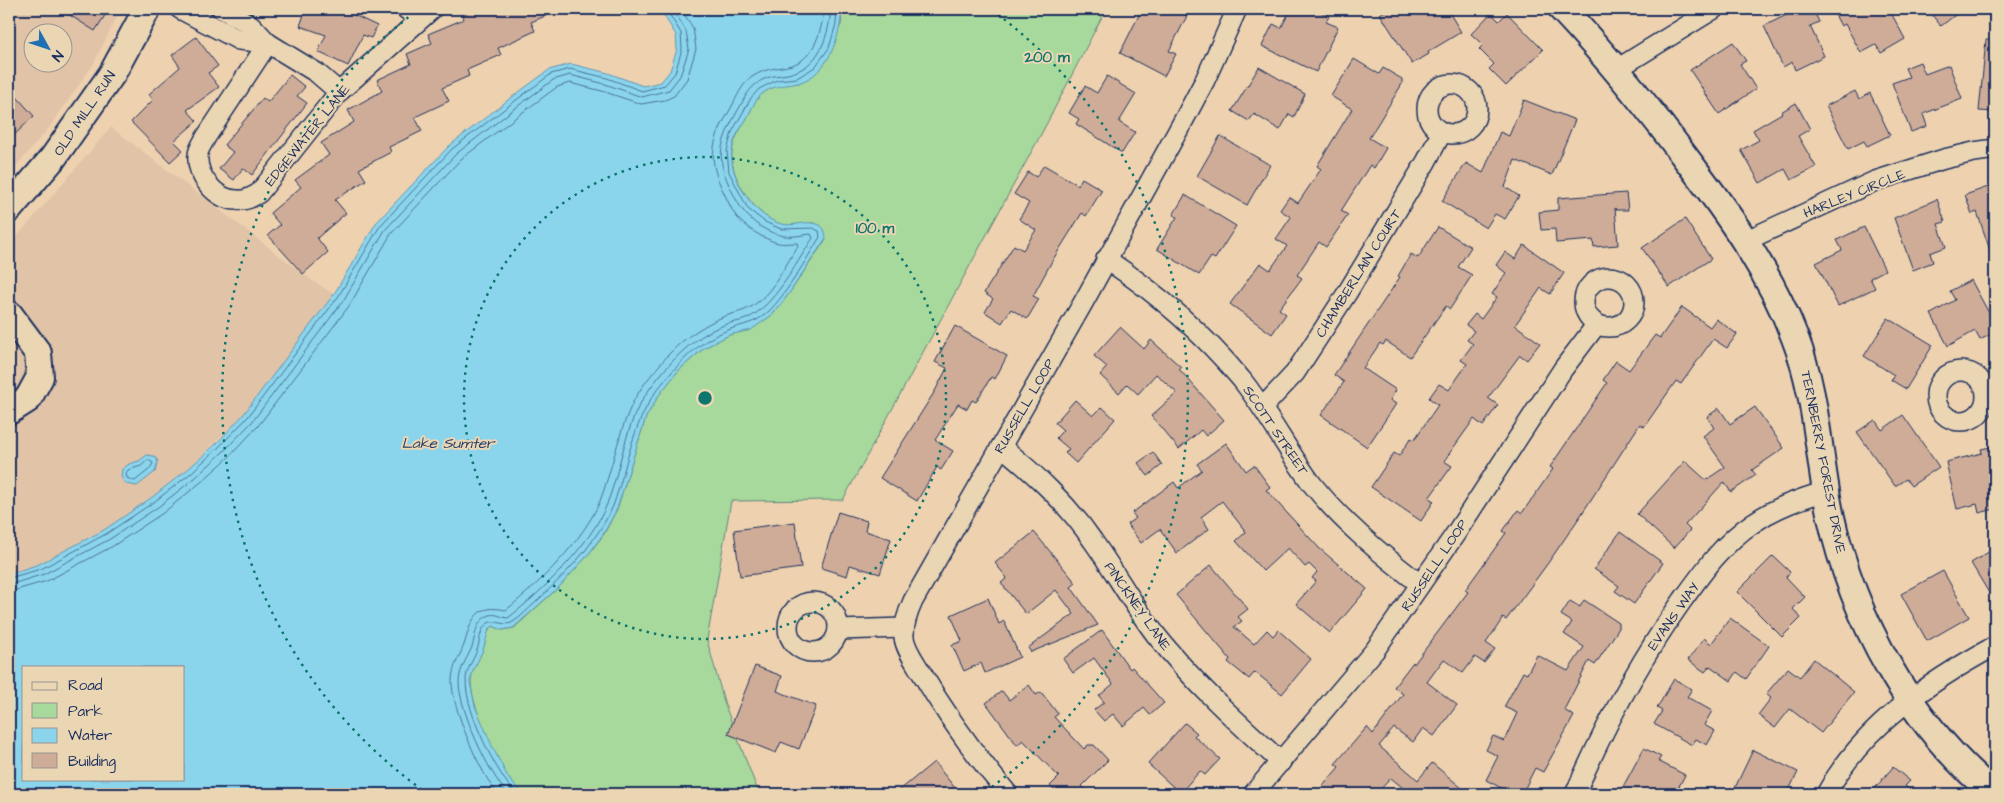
<svg xmlns="http://www.w3.org/2000/svg" width="2004" height="803" font-family="'Architects Daughter',sans-serif">
<style>
.built{fill:#e1c4a8;fill-rule:evenodd}
.green{fill:#a6d99b;stroke:#60847c}
.water{fill:#8bd5ec;stroke:#5e93b3;fill-rule:evenodd}
.lines{fill:none;stroke-linecap:round;stroke-linejoin:round}
.shore{stroke:#487197;stroke-width:1}
.building{fill:#cfac98;stroke:#1b2f5e}
.street-casing{stroke:#1b2f5e;stroke-width:22}
.secondary-casing{stroke:#1b2f5e;stroke-width:30}
.street{stroke:#ebd6b4;stroke-width:19}
.secondary{stroke:#ebd6b4;stroke-width:26}
.ring{fill:none;stroke:#0f766e;stroke-width:2.5;stroke-dasharray:2.5 5}
.labels{text-anchor:middle;stroke-width:4;stroke-linejoin:round;paint-order:stroke}
.street-label{font-size:14px;fill:#1b2f5e;stroke:#ebd6b4}
.water-label{font-size:15px;font-style:italic;fill:#26406c;stroke:#ebd6b4}
.centre{fill:#0f766e;stroke:#ebd6b4;stroke-width:2.5}
.ring-label{font-size:15px;text-anchor:middle;font-weight:bold;fill:#0f766e;stroke:#ebd6b4;stroke-width:4;stroke-linejoin:round;paint-order:stroke}
</style>
<rect width="100%" height="100%" fill="#eed2b0"/>
<filter id="ink" filterUnits="userSpaceOnUse"><feTurbulence type="fractalNoise" baseFrequency=".02" numOctaves="2"/><feDisplacementMap in="SourceGraphic" scale="10" xChannelSelector="R" yChannelSelector="G"/><feConvolveMatrix kernelMatrix="1 2 1 2 8 2 1 2 1" color-interpolation-filters="sRGB"/></filter>
<g filter="url(#ink)">
<g class="built">
<path d="M9,9H121L93,65L48,129L9,175ZM32,32H62V62H32Z"/>
<path d="M111,127L313,281L334,294L243,415L188,469L151,498L104,530L39,564L9,574V246Z"/>
</g>
<path class="green" d="M842,9H1106L1046,125L843,500L731,501L707,640L725,705L759,794H523C519,790 514,785 510,780C497,763 470,703 471,681C471,669 479,660 483,649C486,640 484,631 493,626L502,630L514,628L559,587L588,555L604,534L617,509L646,417L659,395L678,371L704,348L729,335L751,329L772,315L788,295L826,239L814,223C805,223 793,226 783,225C757,220 728,176 732,151C734,137 742,127 748,116C752,108 755,99 763,93C773,85 787,84 799,83L841,25Z"/>
<g class="water">
<path d="M660,9H842C840,37 829,74 798,83C785,86 773,85 762,94C754,101 751,111 746,120C740,129 733,139 732,151C728,177 756,219 782,224C793,227 806,220 817,224C824,226 825,231 826,238L788,295L772,315L751,330L729,335L704,348L678,371L659,395L646,417L617,509L604,533L588,555L559,587L513,628L502,630L493,626L489,629L483,650L473,671L470,682L475,706L493,748L509,779L523,794H9V574L39,564L104,530L151,498L188,469L216,444L243,415L334,294L376,223L449,146L508,100L549,70L571,64L608,73L643,86L661,82L670,71L677,49L676,35ZM24,667H184V779H24Z"/>
<path d="M147,455L154,456L158,461L155,472L137,486L126,484L121,477L122,469L129,464L139,461Z"/>
</g>
<g class="lines">
<g class="shore">
<path d="M148,460L153,463L150,469L135,481L127,478L126,474L128,470L141,466Z"/>
<path d="M9,578L41,569L106,534L154,502L191,473L219,447L247,418L338,297L380,226L452,149L511,104L551,74L570,69L607,78L642,91L665,85L675,73L682,49L681,33L666,9"/>
<path d="M9,585L44,574L110,539L158,507L195,478L223,452L252,422L343,301L385,230L456,154L514,109L553,80L570,75L605,84L642,97L669,90L680,76L689,49L686,31L673,9"/>
<path d="M9,592L47,581L113,546L163,513L200,483L228,458L258,426L349,306L391,234L461,159L519,115L557,87L570,83L602,91L641,104L665,100L674,96L687,79L696,49L693,28L681,9"/>
<path d="M498,794C481,776 451,706 452,681C452,666 461,655 465,642C472,617 477,604 506,610C539,584 583,541 600,501C611,472 617,440 629,411C636,393 650,376 663,361C678,342 699,328 720,318C734,312 745,313 758,302C775,288 786,264 798,246L797,243C790,243 784,244 778,243C764,239 745,228 736,216C731,209 728,201 724,193C706,157 712,141 731,108C737,97 741,85 752,77C767,67 777,69 792,65C815,58 822,29 824,9"/>
<path d="M508,794C488,773 460,711 459,683C459,669 467,659 472,647C476,635 475,620 490,615C497,613 502,618 508,618C542,592 591,544 607,504C618,475 623,443 635,414C643,396 657,378 670,364C685,347 703,333 724,325C731,322 740,322 746,319C774,307 796,263 813,238L811,234C801,235 789,238 780,235C762,231 745,217 737,201C717,163 715,151 737,112C743,102 746,92 756,84C770,73 781,77 795,72C821,63 829,33 831,9"/>
<path d="M516,794C496,773 466,712 466,682C465,669 475,659 478,647C480,640 480,631 485,626C493,616 503,628 513,622C521,617 528,609 535,603C553,586 570,569 585,551C595,537 606,522 613,506C627,468 632,424 657,390C676,366 698,341 728,330C743,324 755,324 768,312C787,294 806,259 820,237L819,231L813,228L781,229L765,222L748,209L729,172L727,151L732,132L751,98L759,89L777,80L797,78L815,67L829,48L836,24L837,9"/>
</g>
</g>
<g class="building">
<path d="M60,9H109L95,31Z"/>
<path d="M306,9H357L354,15L377,26L371,38L363,35L348,66L318,52L326,35L300,26Z"/>
<path d="M460,9H562L531,22L535,31L498,48L501,55L467,70L469,76L442,88L449,101L415,117L422,131L389,147L391,152L359,169L366,180L335,200L346,213L317,238L328,252L303,274L268,235L280,225L270,213L301,187L295,180L329,155L321,143L354,122L348,110L382,91L377,80L411,64L407,54L432,43L428,34L464,19Z"/>
<path d="M1142,9H1172L1187,16L1169,51L1176,54L1164,76L1120,53Z"/>
<path d="M1291,9H1315L1329,16L1326,22L1338,27L1316,72L1262,46L1273,24L1281,28Z"/>
<path d="M1388,9H1447L1461,32L1428,52L1429,54L1412,64L1380,14Z"/>
<path d="M1799,9H1813L1819,22L1810,26L1824,56L1795,70L1792,62L1783,67L1764,26Z"/>
<path d="M1832,9H1889L1905,39L1881,53L1876,45L1861,53L1845,24L1841,26Z"/>
<path d="M1927,9H1963L1941,26Z"/>
<path d="M1491,13L1499,21L1507,13L1543,50L1506,86L1489,69L1494,64L1479,49L1483,45L1471,34Z"/>
<path d="M196,37L218,66L208,73L219,87L187,110L197,121L174,141L183,150L170,162L131,122L153,100L149,94L180,67L172,55Z"/>
<path d="M1986,40H1995V112L1979,111Z"/>
<path d="M1733,42L1746,61L1740,64L1756,89L1719,114L1690,70Z"/>
<path d="M1354,59L1379,74L1383,68L1402,79V84L1369,138L1386,148L1374,168L1370,165L1341,211L1348,215L1326,247L1319,242L1297,275L1302,278L1279,309L1286,314L1272,334L1230,304L1260,263L1270,270L1287,246L1276,239L1291,217L1280,210L1289,197L1298,203L1321,169L1317,166L1352,109L1331,96Z"/>
<path d="M1920,62L1925,74L1949,65L1962,99L1923,114L1927,126L1911,132L1892,83L1909,77L1905,68Z"/>
<path d="M1259,67L1305,94L1294,117L1289,114L1280,130L1254,114L1249,121L1232,111Z"/>
<path d="M290,75L305,87L297,96L307,103L252,175L243,168L234,180L219,169L233,152L224,145L263,98L268,102Z"/>
<path d="M1107,76L1136,94L1119,122L1135,132L1122,153L1076,124L1079,119L1069,113L1085,86L1097,93Z"/>
<path d="M9,88L34,116L9,140Z"/>
<path d="M1855,91L1859,99L1870,93L1890,135L1867,146L1864,141L1848,149L1826,106Z"/>
<path d="M1524,100L1575,120L1552,175L1515,160L1505,187L1519,196L1505,219L1495,214L1486,228L1442,201L1466,163L1483,173L1500,132L1509,136Z"/>
<path d="M1796,103L1810,129L1798,136L1816,167L1791,180L1785,169L1760,183L1741,150L1759,140L1753,130L1782,113L1781,112Z"/>
<path d="M1220,136L1270,165L1247,205L1197,176Z"/>
<path d="M1044,165L1078,185L1082,178L1102,190L1086,216L1082,213L1052,261L1033,296L1039,299L1027,319L1011,309L1002,323L985,312L993,299L984,293L1014,245L1023,250L1036,230L1019,219L1029,203L1014,194L1028,172L1036,177Z"/>
<path d="M1991,186L1995,197V259H1993L1977,212L1972,214L1965,195Z"/>
<path d="M1626,193L1628,210H1616L1615,208L1618,245L1594,247L1593,240L1556,243L1555,229L1541,230L1539,212L1558,210V198Z"/>
<path d="M1185,195L1236,226L1215,259L1211,257L1199,275L1157,249L1177,217L1173,215Z"/>
<path d="M1937,199L1945,222L1938,224L1946,247L1930,253L1933,262L1913,270L1894,218Z"/>
<path d="M1685,219L1711,259L1669,287L1642,248Z"/>
<path d="M1438,227L1471,247L1458,267L1472,275L1450,309L1446,306L1410,357L1386,341L1383,345L1380,343L1363,368L1396,390L1390,400L1396,404L1367,447L1321,415L1344,382L1334,375L1400,277L1398,276L1411,254L1418,258Z"/>
<path d="M1864,227L1885,270L1870,278L1875,288L1838,306L1816,263L1842,250L1837,240Z"/>
<path d="M1524,245L1564,273L1550,294L1541,288L1515,325L1540,343L1527,360L1520,355L1488,398L1498,405L1483,426L1474,419L1444,461L1452,466L1429,498L1434,501L1421,521L1371,487L1394,453L1399,456L1411,438L1414,440L1438,405L1429,398L1439,384L1449,390L1467,364L1461,360L1473,344L1467,340L1474,331L1466,325L1475,314L1481,319L1497,297L1492,294L1506,273L1496,265L1505,252L1515,259Z"/>
<path d="M1971,280L1990,315L1995,313V332L1980,340L1975,331L1948,346L1931,314L1955,300L1950,291Z"/>
<path d="M1682,307L1710,327L1716,319L1737,334L1727,348L1713,339L1681,384L1676,381L1644,427L1640,424L1581,515L1548,563L1506,620L1503,618L1486,643L1495,649L1484,663L1475,657L1463,673L1444,659L1427,682L1457,705L1434,736L1423,728L1413,742L1394,728L1379,746L1418,780L1432,763L1469,794H1406L1408,792L1391,778L1376,794H1316L1339,767L1335,764L1367,727L1373,734L1403,694L1394,687L1413,662L1414,664L1468,592L1465,590L1506,533L1503,531L1518,510L1522,513L1553,469L1550,467L1607,383L1603,380L1616,361L1629,370L1655,335L1660,338Z"/>
<path d="M1888,318L1933,345L1906,389L1891,380L1894,375L1864,356Z"/>
<path d="M955,326L1007,356L995,379L991,377L976,402L972,400L967,409L958,404L935,440L953,451L941,470L937,467L917,501L880,478L935,391L947,368L935,362Z"/>
<path d="M1120,327L1144,349L1151,340L1181,367L1179,369L1224,420L1206,436L1201,430L1179,449L1151,416L1177,393L1156,374L1138,394L1127,384L1119,393L1100,375L1107,367L1094,356Z"/>
<path d="M1075,400L1093,416L1102,407L1115,419L1076,463L1065,453L1069,449L1056,438L1063,430L1055,423Z"/>
<path d="M1755,407L1784,448L1752,470L1756,475L1731,492L1724,482L1685,525L1690,530L1674,548L1637,514L1685,461L1706,480L1725,467L1703,436L1714,428L1707,417L1719,408L1730,424Z"/>
<path d="M1903,415L1939,467L1911,486L1906,479L1895,486L1857,432L1875,420L1882,430Z"/>
<path d="M1226,443L1246,471L1254,465L1270,487L1266,490L1319,548L1367,589L1330,633L1296,604L1316,581L1312,578L1317,572L1309,564L1305,567L1288,548L1263,571L1236,541L1246,532L1222,501L1201,517L1209,529L1177,553L1160,529L1141,543L1127,524L1136,518L1132,513L1174,482L1178,488L1202,470L1197,464Z"/>
<path d="M1995,446V509L1979,513L1977,504L1957,509L1946,462L1982,453L1981,449Z"/>
<path d="M1153,452L1162,465L1148,476L1138,463Z"/>
<path d="M838,512L867,521L865,531L891,539L880,574L850,565L847,576L821,568Z"/>
<path d="M795,522L801,568L740,576L734,530Z"/>
<path d="M1034,532L1076,583L1071,587L1098,625L1031,652L1028,648L1074,614L1056,590L1026,614L1001,583L1007,578L995,563Z"/>
<path d="M1620,532L1663,563L1634,604L1615,591L1619,586L1594,569Z"/>
<path d="M1995,548V603L1971,563Z"/>
<path d="M1773,556L1790,572L1786,577L1805,597L1793,609L1801,618L1782,637L1737,592Z"/>
<path d="M1211,565L1248,609L1238,617L1242,621L1234,627L1254,644L1267,630L1273,636L1278,630L1311,659L1282,694L1255,672L1249,679L1228,662L1230,659L1176,595Z"/>
<path d="M1943,571L1969,617L1927,641L1901,594Z"/>
<path d="M988,598L999,624L1004,621L1020,657L985,673L981,663L964,671L952,645L962,641L951,615Z"/>
<path d="M1584,600L1619,623V628L1595,665L1589,661L1564,710L1574,716L1543,772L1535,768L1522,794H1513L1486,780L1498,756L1486,750L1493,736L1504,741L1517,713L1504,707L1523,672L1527,674L1537,655L1568,671L1584,647L1564,634L1572,622L1561,615L1570,601L1580,607Z"/>
<path d="M1730,618L1769,646L1746,679L1737,672L1731,681L1710,666L1705,672L1688,660L1704,638L1711,644Z"/>
<path d="M1102,630L1130,669L1132,667L1164,703L1150,715L1144,708L1123,726L1113,714L1104,721L1094,710L1104,702L1099,696L1113,684L1094,658L1073,673L1063,659Z"/>
<path d="M1814,659L1854,692L1821,733L1790,709L1775,728L1758,715L1771,698L1766,694L1788,668L1800,677Z"/>
<path d="M755,666L782,676L777,691L816,706L799,749L781,742L776,753L728,734Z"/>
<path d="M1674,679L1692,689L1687,697L1712,711L1704,725L1715,731L1707,745L1696,739L1692,745L1654,724L1662,711L1657,708Z"/>
<path d="M1029,685L1036,695L1041,692L1058,714L1054,717L1084,749L1088,745H1094L1108,760L1082,786L1090,794H1057L1050,786L1059,777L1023,740L1017,745L986,703L1002,691L1009,700Z"/>
<path d="M1185,723L1197,733L1194,736L1220,759L1205,775L1200,771L1180,793L1148,764Z"/>
<path d="M1644,748L1661,757L1658,761L1685,775L1675,794H1619Z"/>
<path d="M1753,750L1798,772L1787,794H1732Z"/>
<path d="M934,762L955,788L948,794H895Z"/>
<path d="M1893,767L1910,781L1905,786L1915,794H1870Z"/>
</g>
<g class="lines">
<defs>
<g id="street">
<path d="M180,9L239,40L268,43"/>
<path d="M222,9L251,25L268,43L317,73L339,92"/>
<path d="M406,9L420,19"/>
<path d="M268,43L206,137C203,143 198,149 198,155C196,176 216,200 237,200C246,201 252,197 259,193L339,92L432,9"/>
<path d="M1617,69L1714,9"/>
<circle cx="1452" cy="109" r="25"/>
<path d="M1745,241L1875,181L1944,159L1974,152L1995,149"/>
<path d="M1106,259C1157,293 1203,333 1242,380C1268,413 1287,450 1312,484C1343,523 1381,554 1420,584"/>
<circle cx="1609" cy="302" r="25"/>
<circle cx="1961" cy="396" r="25"/>
<path d="M1263,407L1295,373L1347,293L1426,162L1442,132"/>
<path d="M1001,446C1035,474 1068,504 1093,541C1115,572 1133,605 1156,635C1193,682 1237,722 1281,762"/>
<circle cx="813" cy="627" r="25"/>
<path d="M838,630L904,628"/>
<path d="M1008,794C976,756 946,715 921,672C915,662 906,650 904,638C903,625 908,612 913,601L1083,303L1186,116L1205,80L1237,9"/>
<path d="M1253,794L1375,650L1456,533L1563,369L1597,324"/>
<path d="M1575,794C1605,725 1638,663 1682,601C1703,572 1723,543 1753,523C1776,507 1800,499 1826,491"/>
<path d="M1826,794C1862,727 1930,681 1995,646"/>
</g>
<g id="secondary">
<path d="M1562,9C1608,58 1651,111 1691,165C1732,219 1771,275 1795,338C1817,394 1818,455 1830,513C1853,619 1911,726 1995,794"/>
<path d="M9,209L53,158L112,74L147,9"/>
<path d="M9,314L38,353L40,377L28,399L9,411"/>
</g>
</defs>
<use href="#street" class="street-casing"/>
<use href="#secondary" class="secondary-casing"/>
<use href="#street" class="street"/>
<use href="#secondary" class="secondary"/>
</g>
</g>
<g class="ring">
<circle cx="705" cy="398" r="241"/>
<path d="M428 794A483 483 0 0 1 418 10M992 10A483 483 0 0 1 982 794"/>
</g>
<g class="labels">
<g class="street-label">
<text transform="translate(84 113) rotate(-56)" y="5">OLD MILL RUN</text>
<text transform="translate(307 135) rotate(-51)" y="5">EDGEWATER LANE</text>
<text transform="translate(1854 193) rotate(-22)" y="5">HARLEY CIRCLE</text>
<text transform="translate(1358 273) rotate(-58)" y="5">CHAMBERLAIN COURT</text>
<text transform="translate(1024 406) rotate(-60)" y="5">RUSSELL LOOP</text>
<text transform="translate(1276 430) rotate(56)" y="5">SCOTT STREET</text>
<text transform="translate(1824 462) rotate(79)" y="5">TERNBERRY FOREST DRIVE</text>
<text transform="translate(1434 565) rotate(-56)" y="5">RUSSELL LOOP</text>
<text transform="translate(1138 606) rotate(55)" y="5">PINCKNEY LANE</text>
<text transform="translate(1673 616) rotate(-55)" y="5">EVANS WAY</text>
</g>
<g class="water-label">
<text x="448" y="448">Lake Sumter</text>
</g>
</g>
<circle cx="705" cy="398" r="8" class="centre"/>
<g class="ring-label">
<text x="1047" y="62">200 m</text>
<text x="875" y="233">100 m</text>
</g>
<rect width="2004" height="803" fill="none" stroke="#ebd6b4" stroke-width="30"/>
<rect x="15" y="15" width="1974" height="773" fill="none" stroke="#1b2f5e" stroke-width="2" filter="url(#ink)"/>
<rect x="22" y="666" width="162" height="115" fill="#ebd6b4" stroke="#989392"/>
<rect x="32" y="682" width="25" height="8" fill="#ebd6b4" stroke="#989392"/>
<text x="68" y="690" font-size="15" fill="#1b2f5e">Road</text>
<rect x="32" y="703" width="25" height="15" fill="#a6d99b" stroke="#989392"/>
<text x="68" y="716" font-size="15" fill="#1b2f5e">Park</text>
<rect x="32" y="728" width="25" height="15" fill="#8bd5ec" stroke="#989392"/>
<text x="68" y="740" font-size="15" fill="#1b2f5e">Water</text>
<rect x="32" y="753" width="25" height="15" fill="#cfac98" stroke="#989392"/>
<text x="68" y="766" font-size="15" fill="#1b2f5e">Building</text>
<g transform="translate(48 48) rotate(130)"><circle r="24" fill="#ebd6b4" stroke="#989392"/>
<path d="M0-4L9 19L0 12L-9 19Z" fill="#1f6fb2"/>
<text y="-8" font-size="14" font-weight="bold" text-anchor="middle" fill="#1b2f5e">N</text>
</g>
</svg>
